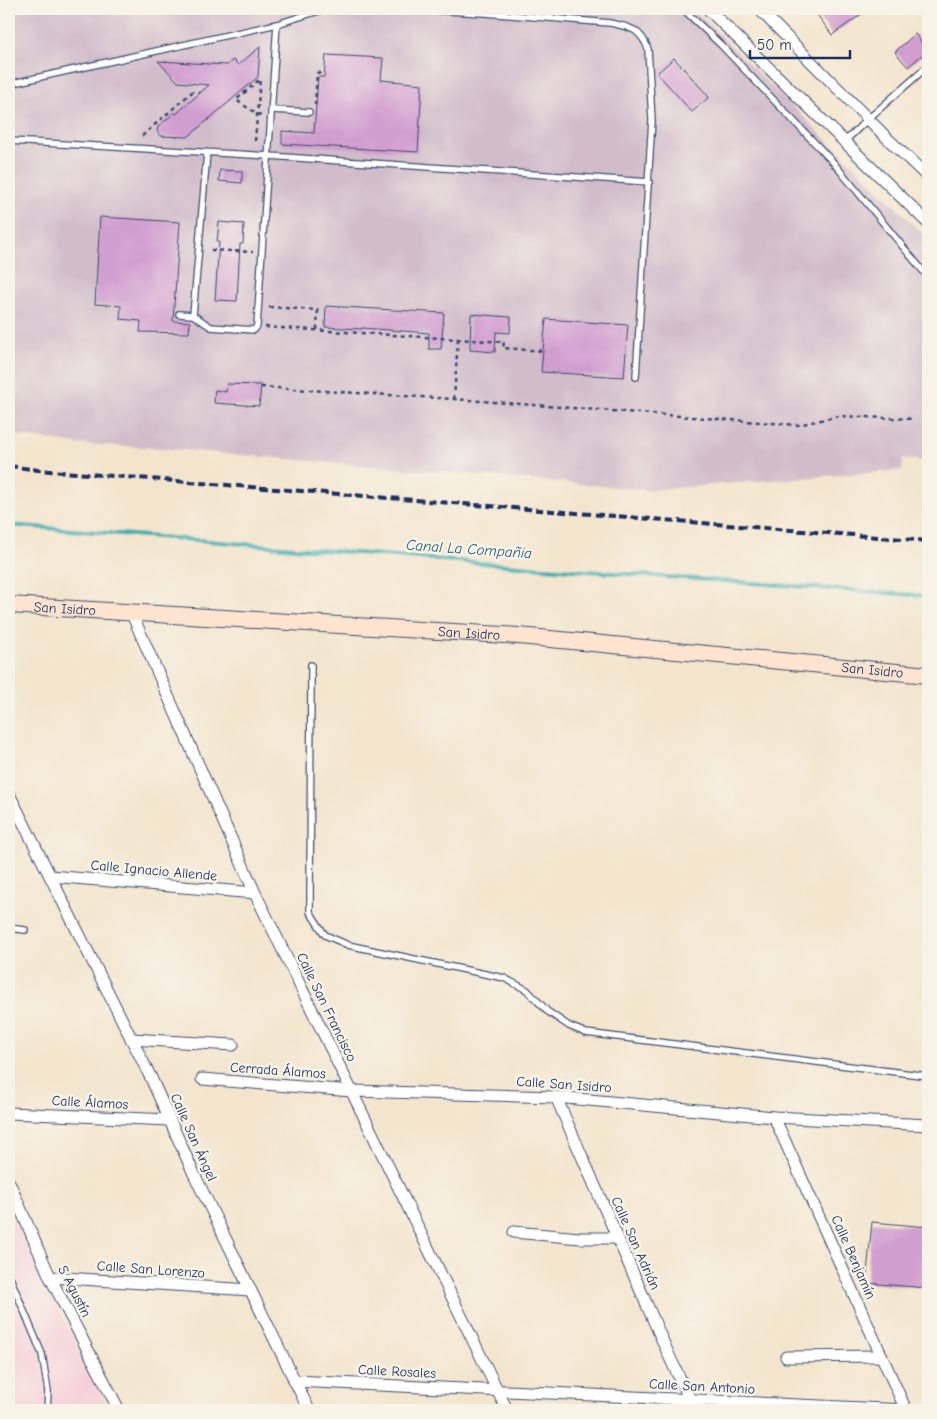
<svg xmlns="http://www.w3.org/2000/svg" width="937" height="1419" font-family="'Comic Neue',sans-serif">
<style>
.built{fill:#f6cfd8}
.industrial{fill:#d1bdca}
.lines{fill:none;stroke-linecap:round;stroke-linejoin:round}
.stream{stroke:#38abb1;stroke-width:4}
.building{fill:#d19ed0}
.lane-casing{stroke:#3b4a6f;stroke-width:8}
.street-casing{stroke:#3b4a6f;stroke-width:13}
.secondary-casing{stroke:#3b4a6f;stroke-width:18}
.path{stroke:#3b4a6f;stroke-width:2.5;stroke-dasharray:4 4;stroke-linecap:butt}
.lane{stroke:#fff;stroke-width:5.5}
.street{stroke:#fff;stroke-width:11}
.secondary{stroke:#fde4d0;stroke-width:16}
.rail{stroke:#1b2f5e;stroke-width:4;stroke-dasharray:8 4;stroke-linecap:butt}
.labels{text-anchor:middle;stroke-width:5;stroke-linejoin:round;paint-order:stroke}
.street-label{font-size:14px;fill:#1b2f5e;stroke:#f7f3e8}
.water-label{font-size:15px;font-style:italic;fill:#255a7b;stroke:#f7f3e8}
</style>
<rect width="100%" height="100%" fill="#f7f3e8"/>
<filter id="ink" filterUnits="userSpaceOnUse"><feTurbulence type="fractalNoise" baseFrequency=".02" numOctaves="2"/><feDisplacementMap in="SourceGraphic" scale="10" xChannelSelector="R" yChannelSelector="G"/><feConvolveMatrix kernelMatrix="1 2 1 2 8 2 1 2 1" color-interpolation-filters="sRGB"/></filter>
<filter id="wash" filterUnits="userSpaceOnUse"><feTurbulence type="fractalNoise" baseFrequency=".0096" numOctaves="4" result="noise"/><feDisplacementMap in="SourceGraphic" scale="20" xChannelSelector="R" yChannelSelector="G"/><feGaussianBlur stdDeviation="1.12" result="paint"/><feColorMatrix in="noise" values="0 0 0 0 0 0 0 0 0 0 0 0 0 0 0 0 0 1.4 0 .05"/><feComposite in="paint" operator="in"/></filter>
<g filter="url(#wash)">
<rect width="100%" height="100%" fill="#f3e5cd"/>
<path class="built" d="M9,1212L110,1410H9Z"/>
<path class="industrial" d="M9,9H693L928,239V461L903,459L902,470L649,490L160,448L77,444L9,434Z"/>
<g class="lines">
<path class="stream" d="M9,525L531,567L928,596"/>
</g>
<g id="blocks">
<g class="building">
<path d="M813,9H869L832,35Z"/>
<path d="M915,34L928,50L908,67L895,52Z"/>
<path d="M260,47L258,77L188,137L160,136L157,131L158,127L174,113L176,114L209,85L178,82L158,61L227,65L233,60L238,65Z"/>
<path d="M326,55L383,58L381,80L422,84L418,152L282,144V131L314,133L318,77H324Z"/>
<path d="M674,58L709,97L692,112L657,73Z"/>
<path d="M220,170L242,171V183L219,181Z"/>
<path d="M100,217L180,222L173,321L190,322L189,333L140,332L141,321L120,319L121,306L95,304Z"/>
<path d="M219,222L244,224L243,244H240L237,301L215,300L219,242H217Z"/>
<path d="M326,306L444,313L441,349H429V333L362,328V329L325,327Z"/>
<path d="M471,314L511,317L510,333L496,332L495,352L470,350Z"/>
<path d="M546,319L628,325L624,377L541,372Z"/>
<path d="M227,384L261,385L259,406L214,403L215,390L226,392Z"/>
<path d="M872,1222L928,1227V1288L866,1283Z"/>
</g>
</g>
</g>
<g filter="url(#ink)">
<use href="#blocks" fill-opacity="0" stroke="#3b4a6f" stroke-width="1"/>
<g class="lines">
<defs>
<g id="lane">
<path d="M409,9L485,13L610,23C630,27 641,29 648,49L652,120L636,377"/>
<path d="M683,9L722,46L832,161L928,277"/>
<path d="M277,24L325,9"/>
<path d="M9,84L277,24L257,326L254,330L211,327L193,315L207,153"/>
<path d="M272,110L309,112"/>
<path d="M9,141L269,156L649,182"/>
<path d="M844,142L868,119L928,66"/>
<path d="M179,314L193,315"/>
<path d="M311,665L310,912L325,935L348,945L504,978L527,990L547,1011L569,1026L586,1033L928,1076"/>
<path d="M9,928L25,930"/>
<path d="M9,1275L42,1354L48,1391L47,1410"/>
</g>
<g id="street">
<path d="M708,9L928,223"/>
<path d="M759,9L890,141L928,177"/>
<path d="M131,612L255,893L507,1410"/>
<path d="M9,794L151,1078L194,1174L309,1410"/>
<path d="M50,876L255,893"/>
<path d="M131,1039L233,1045"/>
<path d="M202,1079L352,1091L556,1097L774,1117L928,1125"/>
<path d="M556,1097L671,1360L695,1410"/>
<path d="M9,1113L170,1120"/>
<path d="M774,1117L906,1410"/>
<path d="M9,1182L50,1277L119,1410"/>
<path d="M514,1232L580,1238H617"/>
<path d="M50,1277L250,1290"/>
<path d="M786,1357L882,1356"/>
<path d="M294,1381L906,1410"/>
</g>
<g id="secondary">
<path id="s1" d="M9,605L519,636L928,675"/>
</g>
</defs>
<use href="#lane" class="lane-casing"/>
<use href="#street" class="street-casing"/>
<use href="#secondary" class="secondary-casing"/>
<g class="path">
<path d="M315,105L317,73H324"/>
<path d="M142,136L192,92L200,93"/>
<path d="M255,141L260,79L236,100L257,114L261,115"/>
<path d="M211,250L253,252"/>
<path d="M269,307L318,310"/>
<path d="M265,327L504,342L503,348L543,351"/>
<path d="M317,330L318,306"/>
<path d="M261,387L454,399L798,425L839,416L914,419"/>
<path d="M454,399L458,339"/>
</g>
<use href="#lane" class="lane"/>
<use href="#street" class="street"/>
<use href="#secondary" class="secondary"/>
<path class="rail" d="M9,466L38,470L928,541"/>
</g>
</g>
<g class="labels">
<g class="street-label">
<text dy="5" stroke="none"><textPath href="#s1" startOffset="56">San Isidro</textPath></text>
<text dy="5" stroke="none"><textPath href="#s1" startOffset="461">San Isidro</textPath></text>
<text dy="5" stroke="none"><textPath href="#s1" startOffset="866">San Isidro</textPath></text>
<text transform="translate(154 870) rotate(5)" y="5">Calle Ignacio Allende</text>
<text transform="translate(327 1007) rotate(64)" y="5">Calle San Francisco</text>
<text transform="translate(278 1070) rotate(4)" y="5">Cerrada Álamos</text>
<text transform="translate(564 1084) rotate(4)" y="5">Calle San Isidro</text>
<text transform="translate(90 1102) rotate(3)" y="5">Calle Álamos</text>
<text transform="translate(194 1137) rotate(66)" y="5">Calle San Ángel</text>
<text transform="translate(636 1243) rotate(66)" y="5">Calle San Adrián</text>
<text transform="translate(854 1257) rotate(66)" y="5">Calle Benjamín</text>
<text transform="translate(151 1269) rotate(4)" y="5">Calle San Lorenzo</text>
<text transform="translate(75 1291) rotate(63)" y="5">S Agustín</text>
<text transform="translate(397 1371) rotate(3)" y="5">Calle Rosales</text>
<text transform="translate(702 1386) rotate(3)" y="5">Calle San Antonio</text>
</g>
<g class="water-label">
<text transform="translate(469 549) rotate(4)" y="5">Canal La Compañia</text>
</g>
</g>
<rect width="937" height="1419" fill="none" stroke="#f7f3e8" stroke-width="30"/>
<path d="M750 50v8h100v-8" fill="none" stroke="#1b2f5e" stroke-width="2.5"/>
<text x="757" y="50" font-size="15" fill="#1b2f5e" stroke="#f7f3e8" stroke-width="4" paint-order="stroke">50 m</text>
</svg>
